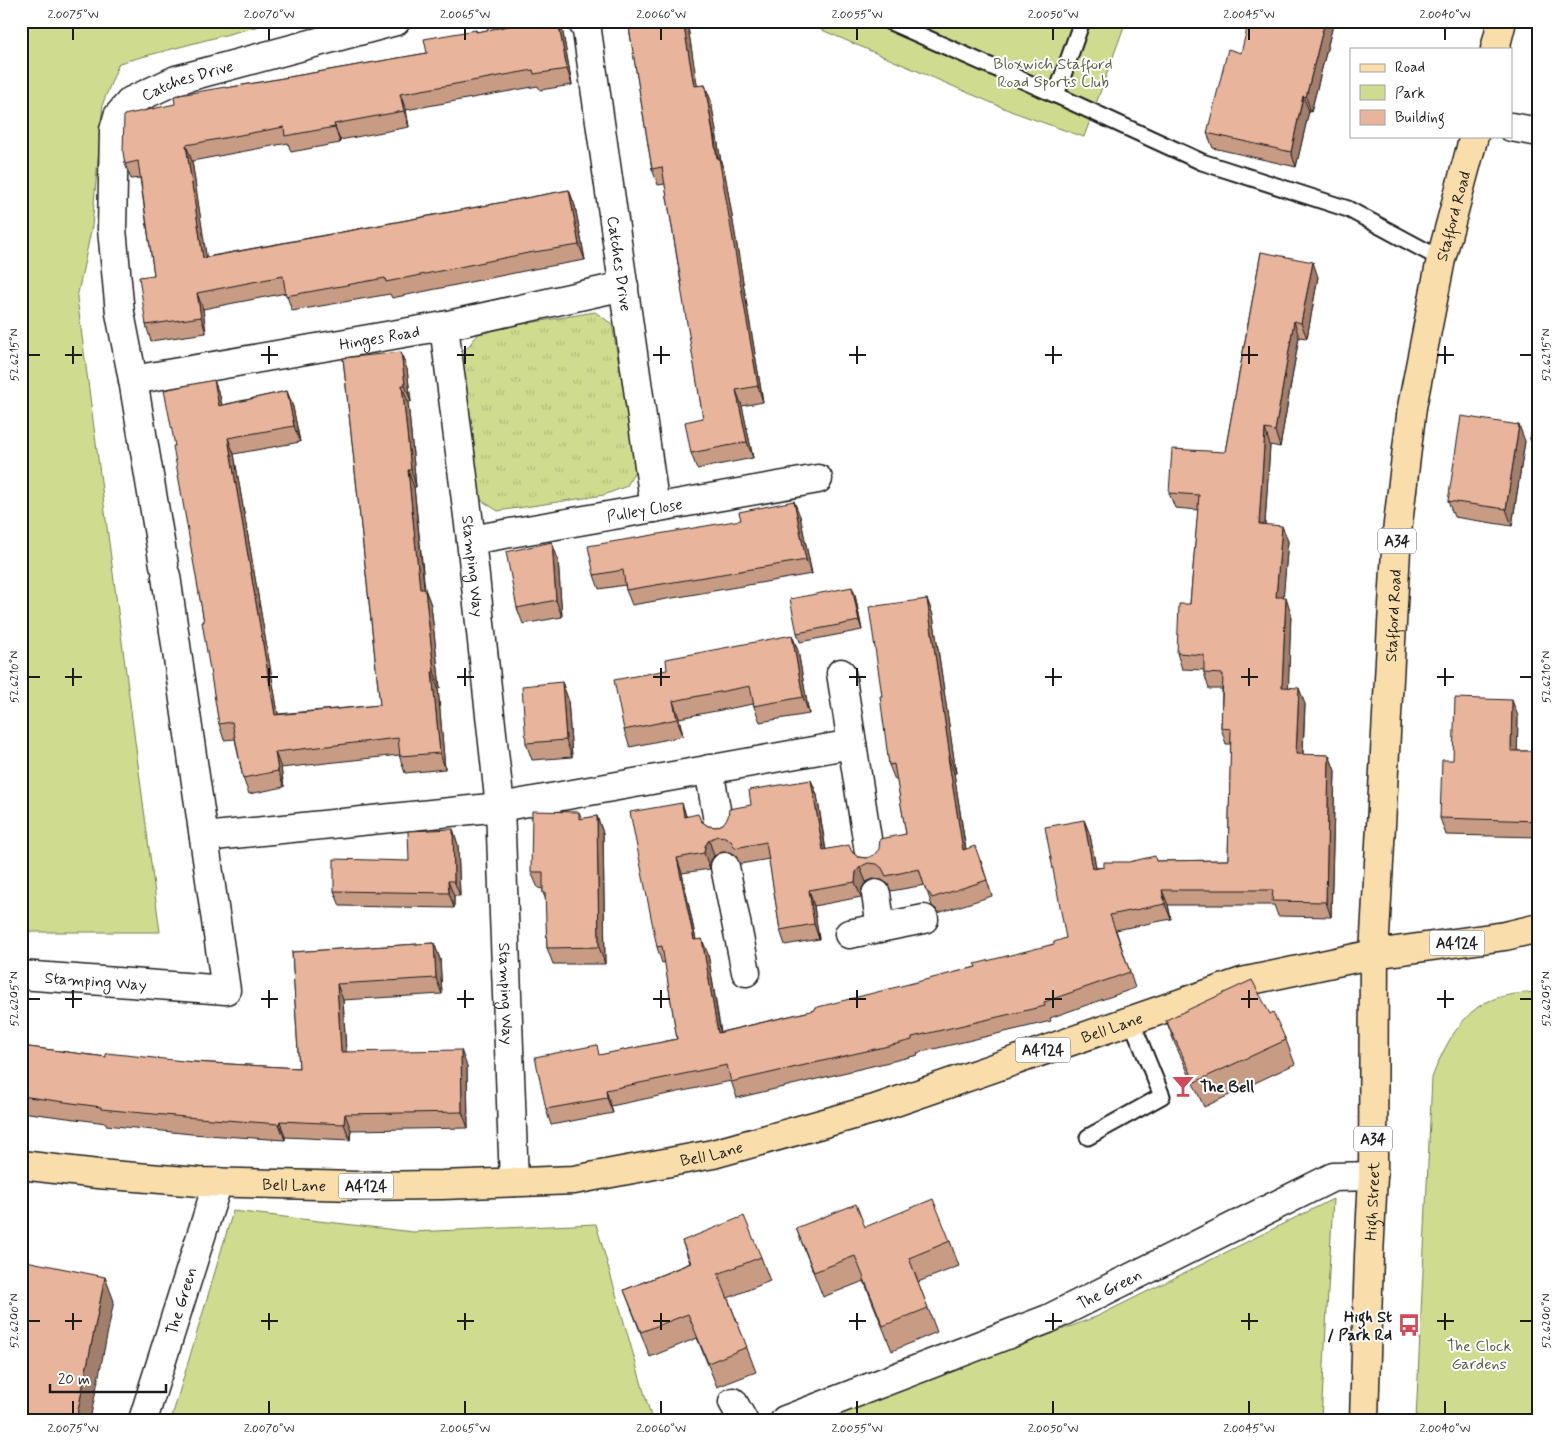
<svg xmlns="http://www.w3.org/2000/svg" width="1560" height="1441" font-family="Mynerve,sans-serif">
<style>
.grass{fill:url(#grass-tufts);stroke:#767c56}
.green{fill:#cfdc8f;stroke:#767c56}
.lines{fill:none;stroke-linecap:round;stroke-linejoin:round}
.lane-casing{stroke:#1c1c1c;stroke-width:19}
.street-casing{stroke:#1c1c1c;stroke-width:31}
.primary-casing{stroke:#1c1c1c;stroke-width:31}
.highway-casing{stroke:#1c1c1c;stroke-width:31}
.lane{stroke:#fff;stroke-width:15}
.street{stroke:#fff;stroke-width:28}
.primary{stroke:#f9deab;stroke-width:28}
.highway{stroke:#f9deab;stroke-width:28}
.wall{fill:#c89b85;stroke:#1c1c1c}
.shaded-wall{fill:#a27e6c;stroke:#1c1c1c}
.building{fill:#e8b49b;stroke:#1c1c1c}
.ticks{fill:none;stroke:#1c1c1c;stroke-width:2}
.labels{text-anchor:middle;stroke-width:4;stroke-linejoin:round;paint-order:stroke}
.shield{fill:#fff;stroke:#606060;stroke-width:1}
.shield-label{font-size:15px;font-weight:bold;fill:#1c1c1c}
.park-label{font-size:16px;fill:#5b5f44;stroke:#fff}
.street-label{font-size:16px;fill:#1c1c1c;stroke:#fff}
.poi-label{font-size:16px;font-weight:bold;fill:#1c1c1c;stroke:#fff;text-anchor:start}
.neatline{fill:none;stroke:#1c1c1c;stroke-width:2}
.ticks-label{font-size:12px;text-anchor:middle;fill:#1c1c1c}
</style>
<defs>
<pattern id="grass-tufts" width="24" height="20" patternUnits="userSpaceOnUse" patternTransform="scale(1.25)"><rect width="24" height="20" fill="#cfdc8f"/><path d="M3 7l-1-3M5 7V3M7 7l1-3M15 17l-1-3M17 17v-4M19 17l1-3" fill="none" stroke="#b1bc7b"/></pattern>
</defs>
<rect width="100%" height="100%" fill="#fff"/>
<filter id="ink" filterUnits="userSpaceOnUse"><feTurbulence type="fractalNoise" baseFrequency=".02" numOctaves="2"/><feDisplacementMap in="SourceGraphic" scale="10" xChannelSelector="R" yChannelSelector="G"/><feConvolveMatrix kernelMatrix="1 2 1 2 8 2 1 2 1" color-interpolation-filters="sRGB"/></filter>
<g filter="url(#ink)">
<path class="grass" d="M595,312L612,324L637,467L627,486L604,495L498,511L476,497L460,356L481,331Z"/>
<g class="green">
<path d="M21,21H278L119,63L103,103L92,226L77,298L160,932H21Z"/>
<path d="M801,21H1126L1084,137L1013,112Z"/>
<path d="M1539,992V1404L1533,1420H1416L1432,1078C1441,1053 1456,1023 1478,1007C1495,995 1519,993 1539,992Z"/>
<path d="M1333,1199L1321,1420H824L1098,1316Z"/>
<path d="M233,1211L413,1232L596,1224L652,1420H171Z"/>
</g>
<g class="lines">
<defs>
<g id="lane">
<path d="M888,21L1056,95L1202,162L1348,209L1441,259"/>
<path d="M1056,95L1082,21"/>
<path d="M1088,1137L1162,1096L1131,1020"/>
</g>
<g id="street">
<path id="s1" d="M582,21L587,31L655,508"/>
<path d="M1511,127L1539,132"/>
<path id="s2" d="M444,326L471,540L500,807L514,1182"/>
<path id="s3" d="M133,380L444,326L624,286"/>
<path id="s4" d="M471,540L818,479"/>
<path id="s5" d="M164,565L133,380L120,313L112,229L114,130L118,116L131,101L176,80L396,21"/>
<path d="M841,673L870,858"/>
<path d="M709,769L719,827"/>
<path d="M204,837L500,807L852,744"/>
<path d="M725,867L746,972"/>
<path d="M876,894L881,928"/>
<path d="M849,934L924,919"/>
<path id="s6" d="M21,975L226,990L166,576"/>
<path d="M733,1402L743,1420"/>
<path id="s7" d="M143,1420L218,1182"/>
<path id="s8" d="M785,1420L1048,1319L1333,1177L1373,1176"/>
</g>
<g id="primary">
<path id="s9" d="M21,1165L98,1174L199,1182L356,1186L442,1185L574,1180L713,1154L875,1109L1242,982L1374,954L1505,936L1539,928"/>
</g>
<g id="highway">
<path d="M1495,49L1502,21"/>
<path id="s10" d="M1364,1420L1369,1256L1373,1176L1374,954L1397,532L1412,407L1441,259L1474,136"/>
</g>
</defs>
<use href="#lane" class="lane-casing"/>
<use href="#street" class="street-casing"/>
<use href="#primary" class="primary-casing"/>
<use href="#highway" class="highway-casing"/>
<use href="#lane" class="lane"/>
<use href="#street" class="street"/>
<use href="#primary" class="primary"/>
<use href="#highway" class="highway"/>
</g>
<g class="wall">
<path d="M536,21H559L563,33L572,85L540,90L538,86L406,110L409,127L340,140V143L291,152L288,143L192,161L206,257L569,190L575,206L585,260L534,269L392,298L390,294L292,311L286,293L203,309L206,333L151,341L146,325L154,275L140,178L131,179L125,164L175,104L226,88L427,53L476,30L477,32Z"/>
<path d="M628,21H687L697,86L705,85L711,101L721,162L725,174L763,402L742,406L753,458L697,469L691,453L703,418L665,184L658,185L652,169Z"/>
<path d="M1334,21L1311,112L1309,111L1296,167L1213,148L1207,133L1241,53Z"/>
<path d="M1261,252L1318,277L1307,338L1299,337L1280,447L1270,445L1265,524L1288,541L1283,597L1291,613L1288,688L1305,704L1303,755H1329L1335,771L1331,917L1278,916L1274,905H1168L1171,919L1116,930L1135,988L1050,1018L1051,1021L917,1053L918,1055L889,1062L737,1098L731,1081L611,1106L613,1113L551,1125L546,1109L601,1055L677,1039L665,962L662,963L657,947L682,803L686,816L701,821L708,826L716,827L723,824L751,805L811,780L817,795L826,850L852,852L858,857L867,858L874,855L906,834L897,780H895L889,765L882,696L927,599L933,615L956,773H954L966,849L981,861L992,896L938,913L936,909L932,906L925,885L891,891L888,884L882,880L873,879L866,882L862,888L861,897L814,906L819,939L785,945L780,930L769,859L740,864L736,856L730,852H722L714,856L710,862V869L682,873L696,940L708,954L721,1032L815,1010L976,967L1054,944L1066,938L1084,820L1090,835L1096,868L1157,861L1228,860L1231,744H1226L1221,728L1222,689H1209L1204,673V670L1182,669L1177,653L1190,604L1198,510L1175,508L1169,493L1225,452Z"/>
<path d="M343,358L407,369L411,402H408L416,487H414L425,589L431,605L440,688H438L445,769L405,773L399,755L281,768L284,787L249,794L243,778L235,739L224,740L219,724L204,622L175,446L220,396L222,405L287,391L293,407L300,442L234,454L278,714L380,705Z"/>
<path d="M1539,398V455L1536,454L1530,439Z"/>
<path d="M1525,441L1512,526L1454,517L1448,501Z"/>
<path d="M800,516L812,574L632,605L626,590L625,585L599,589L594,575Z"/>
<path d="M558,559L562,617L523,624L517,608Z"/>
<path d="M852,587L855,595L862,630L800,642L797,633Z"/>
<path d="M792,635L798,651L809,714L760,722L753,704L679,718L683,736L630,747L624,730L667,670Z"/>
<path d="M562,682L568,699L572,757L532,760L526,743Z"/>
<path d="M1518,716L1517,751H1539V837L1446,835L1440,818L1453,760Z"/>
<path d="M579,812L582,819L597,816L603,833L605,964H553L547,948L546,900L543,893V889L538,888L531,872Z"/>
<path d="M453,829L458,845L460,896H454V908L340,906L334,891L409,861Z"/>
<path d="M434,943L440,959L442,994L343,1000L346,1052L467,1066L468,1128L351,1130L350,1140L285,1137V1140L191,1134L106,1125V1123L21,1112V1046L106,1057L299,1068L292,952Z"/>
<path d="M1270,1014L1286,1040L1295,1064L1204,1107L1175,1044L1166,1020Z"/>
<path d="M865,1227L950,1241L959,1266L918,1282L937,1332L892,1351L864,1281L823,1297L796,1228Z"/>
<path d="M682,1241L761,1257L770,1281L728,1298L756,1372L717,1387L697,1338L650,1357L624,1290L690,1263Z"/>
</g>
<g class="shaded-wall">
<path d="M558,21H559L563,33L572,85L567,69Z"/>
<path d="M683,21H687L700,102L694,86Z"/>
<path d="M1325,21H1334L1311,112L1306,97Z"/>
<path d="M705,85L711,101L721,162L725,174L763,402L758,386Z"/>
<path d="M400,94L406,110L409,127L404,111Z"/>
<path d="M1303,96L1309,111L1296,167L1291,152Z"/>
<path d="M334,124L340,140V143L335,127Z"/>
<path d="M186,145L192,161L209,274L203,258Z"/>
<path d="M569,190L575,206L585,260L579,245Z"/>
<path d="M1313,262L1318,277L1307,338L1301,323Z"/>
<path d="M197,293L203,309L206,333L201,317Z"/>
<path d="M1294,321L1299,337L1280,447L1275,431Z"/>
<path d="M401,352L407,369L411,402L405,385Z"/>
<path d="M214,380L220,396L225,422L219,406Z"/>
<path d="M402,385L408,402L416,487L411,470Z"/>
<path d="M736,390L742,406L753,458L747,442Z"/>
<path d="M287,391L293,407L300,442L294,426Z"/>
<path d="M1519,425L1525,441L1512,526L1506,509Z"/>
<path d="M1265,429L1270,445L1264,539L1259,524Z"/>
<path d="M228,438L234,454L281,731L275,715Z"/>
<path d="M408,470L414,487L426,606L420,589Z"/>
<path d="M794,501L800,516L812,574L806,560Z"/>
<path d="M1282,526L1288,541L1282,612L1276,597Z"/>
<path d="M552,542L558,559L562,617L556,600Z"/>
<path d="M852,587L855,595L862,630L859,621Z"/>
<path d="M425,589L431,605L440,688L434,672Z"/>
<path d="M1286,597L1291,613L1288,703L1282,687Z"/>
<path d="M927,599L933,615L956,773L950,757Z"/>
<path d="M792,635L798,651L809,714L803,697Z"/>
<path d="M432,672L438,688L445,769L440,753Z"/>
<path d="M562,682L568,699L572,757L566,740Z"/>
<path d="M1299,688L1305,704L1302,770L1296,754Z"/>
<path d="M1512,700L1518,716L1517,767L1511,751Z"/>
<path d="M673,701L679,718L683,736L677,719Z"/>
<path d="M275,752L281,768L284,787L278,771Z"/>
<path d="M1329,755L1335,771L1331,917L1326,902Z"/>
<path d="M948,757L954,773L968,865L963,850Z"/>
<path d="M811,780L817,795L828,866L823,850Z"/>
<path d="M682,803L687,819L684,817Z"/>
<path d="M597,816L603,833L605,964L599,947Z"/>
<path d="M1084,820L1090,835L1099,884L1093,869Z"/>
<path d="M453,829L458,845L460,896L454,881Z"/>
<path d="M709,840L714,856L710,862V869L704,853L705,846Z"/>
<path d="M677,858L682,873L699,955L694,940Z"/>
<path d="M860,867L866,882L862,888L861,897L855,882L856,872Z"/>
<path d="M448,881L454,896V908L449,893Z"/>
<path d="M809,890L814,906L819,939L814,924Z"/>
<path d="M1162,890L1168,905L1171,919L1165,904Z"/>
<path d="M702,939L708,954L723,1049L718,1033Z"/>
<path d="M434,943L440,959L442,994L436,978Z"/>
<path d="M337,984L343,1000L347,1068L341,1052Z"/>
<path d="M461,1050L467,1066L468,1128L462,1112Z"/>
<path d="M606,1090L611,1106L613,1113L607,1098Z"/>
<path d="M345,1114L351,1130L350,1140L344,1124Z"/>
<path d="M280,1121L285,1137V1140L279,1124Z"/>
<path d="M105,1277L114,1301L90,1420H76Z"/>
</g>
<g class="building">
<path d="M536,21H558L567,69L534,74L533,70L400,94L404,111L334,124L335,127L285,136L284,127L186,145L203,258L569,190L579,245L528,253L386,282L385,278L286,296L283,276L197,293L201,317L146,325L139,277L154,275L138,161L125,164L123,152L124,115L175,104L174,96L225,87L226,88L427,53L424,39L476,30V32Z"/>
<path d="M628,21H683L694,86L705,85L717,158H719L758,386L736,390L747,442L691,453L685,422L703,418L681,288L682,287L662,167L652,169Z"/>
<path d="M1249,21H1325L1306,97L1303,96L1291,152L1207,133L1228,49L1241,53Z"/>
<path d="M1261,252L1313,262L1301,323L1294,321L1275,431L1265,429L1259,524L1282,526L1276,597H1286L1282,687L1299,688L1296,754L1329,755L1326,902L1272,901L1273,890H1162L1165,904L1110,915L1130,972L1044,1002L1045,1006L912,1037V1040L884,1047L731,1082L727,1065L606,1090L607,1098L546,1109L535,1057L597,1045L599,1055L677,1039L662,946L657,947L630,812L682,803L684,817L698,814L701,821L708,826L716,827L723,824L728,817L729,809L751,805L749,790L811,780L823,850L849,845L852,852L858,857L867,858L874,855L879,849L880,839L906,834L894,764L889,765L880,696H882L869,607L927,599L950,757H948L963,850L975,846L987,880L932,898L930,894L926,891L919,869L886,876L882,868L877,864L868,863L860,867L856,872L855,882L809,890L814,924L780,930L766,842L735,848L731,841L725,837L717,836L709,840L705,846L704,853L677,858L694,940L702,939L718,1033L815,1010L814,1008L976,967L975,964L1054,944V942L1066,938L1045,827L1084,820L1093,869L1104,867V862H1129L1155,856L1156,861L1228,860L1231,729L1221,728L1223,674L1204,673V655L1177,653L1179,604H1190L1199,495L1169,493L1172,449L1225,452Z"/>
<path d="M401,352L405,385H402L411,470H408L420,589H425L434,672H432L440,753L400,756L398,738L275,752L278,771L243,778L232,722L219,724L202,622H204L173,446H175L164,390L214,380L219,406L287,391L294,426L228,438L275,715L380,705L343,358Z"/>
<path d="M1539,398V440L1530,439Z"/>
<path d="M1461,416L1519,425L1506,509L1448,501Z"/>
<path d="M794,501L806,560L626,590L623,570L594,575L588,546L741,520L739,512Z"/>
<path d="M552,542L556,600L517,608L506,552Z"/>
<path d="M852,587L859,621L797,633L790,599Z"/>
<path d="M792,635L803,697L754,706L750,686L673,701L677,719L624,730L614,680L667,670L666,659Z"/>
<path d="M562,682L566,740L526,743L522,686Z"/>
<path d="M1455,698L1512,700L1511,751H1539V821L1440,818L1442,760H1453Z"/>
<path d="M532,811L579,812V819L597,816L599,947L547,948L545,893H543V872H531Z"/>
<path d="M453,829L454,881H448L449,893L334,891V859L409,861L408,831Z"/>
<path d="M434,943L436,978L337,984L341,1052L461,1050L462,1112L345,1114L344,1124L280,1121L279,1124L185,1117L101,1109V1107L21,1096V1046L106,1057V1053L193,1062L299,1068L292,952Z"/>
<path d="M1252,980L1270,1014L1273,1012L1286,1040L1195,1082L1166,1020Z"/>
<path d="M933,1199L950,1241L909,1258L928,1308L883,1326L855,1256L814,1272L796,1228L856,1204L865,1227Z"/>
<path d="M744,1216L761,1257L718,1274L747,1347L708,1363L688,1314L641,1332L624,1290L691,1263L682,1241Z"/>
<path d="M21,1260L105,1277L76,1420H21Z"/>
</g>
</g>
<path class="ticks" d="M73,28V40M269,28V40M465,28V40M661,28V40M857,28V40M1053,28V40M1249,28V40M1445,28V40M73,346V364M269,346V364M465,346V364M661,346V364M857,346V364M1053,346V364M1249,346V364M1445,346V364M28,355H40M65,355H82M261,355H278M457,355H474M653,355H670M849,355H866M1045,355H1062M1241,355H1258M1437,355H1454M1520,355H1532M73,668V686M269,668V686M465,668V686M661,668V686M857,668V686M1053,668V686M1249,668V686M1445,668V686M28,677H40M65,677H82M261,677H278M457,677H474M653,677H670M849,677H866M1045,677H1062M1241,677H1258M1437,677H1454M1520,677H1532M73,990V1008M269,990V1008M465,990V1008M661,990V1008M857,990V1008M1053,990V1008M1249,990V1008M1445,990V1008M28,999H40M65,999H82M261,999H278M457,999H474M653,999H670M849,999H866M1045,999H1062M1241,999H1258M1437,999H1454M1520,999H1532M73,1313V1330M269,1313V1330M465,1313V1330M661,1313V1330M857,1313V1330M1053,1313V1330M1249,1313V1330M1445,1313V1330M28,1321H40M65,1321H82M261,1321H278M457,1321H474M653,1321H670M849,1321H866M1045,1321H1062M1241,1321H1258M1437,1321H1454M1520,1321H1532M73,1401V1414M269,1401V1414M465,1401V1414M661,1401V1414M857,1401V1414M1053,1401V1414M1249,1401V1414M1445,1401V1414"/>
<defs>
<symbol id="bar-bare" viewBox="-9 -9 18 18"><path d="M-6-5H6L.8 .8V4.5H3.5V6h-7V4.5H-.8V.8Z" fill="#d1495b" stroke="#fff" stroke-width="2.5" paint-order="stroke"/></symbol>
<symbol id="bus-bare" viewBox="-9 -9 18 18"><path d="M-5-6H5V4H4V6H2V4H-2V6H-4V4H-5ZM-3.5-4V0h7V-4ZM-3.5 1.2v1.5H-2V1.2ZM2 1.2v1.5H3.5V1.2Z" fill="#d1495b" stroke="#fff" stroke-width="2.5" paint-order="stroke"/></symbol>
</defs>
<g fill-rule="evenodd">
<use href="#bar-bare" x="1167" y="1070" width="32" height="32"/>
<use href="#bus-bare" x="1393" y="1309" width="32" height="32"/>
</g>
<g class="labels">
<g class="shield">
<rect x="1378" y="528.5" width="38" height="25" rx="4"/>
<rect x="1429.5" y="930.5" width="55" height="25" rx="4"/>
<rect x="1015.5" y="1037.5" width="55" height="25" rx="4"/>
<rect x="1354" y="1126.5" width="38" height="25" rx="4"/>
<rect x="338.5" y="1173.5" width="55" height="25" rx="4"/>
</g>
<g class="shield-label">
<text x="1397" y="546">A34</text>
<text x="1457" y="948">A4124</text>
<text x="1043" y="1055">A4124</text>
<text x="1373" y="1144">A34</text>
<text x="366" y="1191">A4124</text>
</g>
<g class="park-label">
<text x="1053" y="69">Bloxwich Stafford<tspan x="1053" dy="18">Road Sports Club</tspan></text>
<text x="1479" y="1351">The Clock<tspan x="1479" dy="18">Gardens</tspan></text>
</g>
<g class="street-label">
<text dy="6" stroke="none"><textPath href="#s5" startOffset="534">Catches Drive</textPath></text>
<text dy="6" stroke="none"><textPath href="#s10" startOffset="1210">Stafford Road</textPath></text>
<text dy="6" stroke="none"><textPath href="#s1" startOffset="246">Catches Drive</textPath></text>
<text dy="6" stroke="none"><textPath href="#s3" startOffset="250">Hinges Road</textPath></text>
<text dy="6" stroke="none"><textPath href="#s4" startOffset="176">Pulley Close</textPath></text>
<text dy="6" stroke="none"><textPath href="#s2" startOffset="242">Stamping Way</textPath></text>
<text dy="6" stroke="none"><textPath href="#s10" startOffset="805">Stafford Road</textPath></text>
<text dy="6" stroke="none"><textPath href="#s6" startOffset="75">Stamping Way</textPath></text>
<text dy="6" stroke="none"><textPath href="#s2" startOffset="671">Stamping Way</textPath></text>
<text dy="6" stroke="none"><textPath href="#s9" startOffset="1114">Bell Lane</textPath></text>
<text dy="6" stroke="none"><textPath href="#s9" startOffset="694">Bell Lane</textPath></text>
<text dy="6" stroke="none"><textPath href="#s9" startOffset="274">Bell Lane</textPath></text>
<text dy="6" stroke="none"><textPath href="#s10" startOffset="219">High Street</textPath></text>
<text dy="6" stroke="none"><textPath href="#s8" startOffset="350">The Green</textPath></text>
<text dy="6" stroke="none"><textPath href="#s7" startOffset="125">The Green</textPath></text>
</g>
<g class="poi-label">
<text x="1200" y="1092">The Bell</text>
<text x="1392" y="1322" text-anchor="end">High St<tspan x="1392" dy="18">/ Park Rd</tspan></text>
</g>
</g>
<rect width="1560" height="1441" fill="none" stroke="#fff" stroke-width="55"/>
<rect x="1350" y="48" width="162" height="90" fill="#ffffff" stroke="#a4a4a4"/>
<rect x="1360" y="64" width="25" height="8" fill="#f9deab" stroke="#a4a4a4"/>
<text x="1395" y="72" font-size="15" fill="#1c1c1c">Road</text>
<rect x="1360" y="85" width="25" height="15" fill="#cfdc8f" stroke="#a4a4a4"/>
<text x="1395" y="98" font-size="15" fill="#1c1c1c">Park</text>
<rect x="1360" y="110" width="25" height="15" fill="#e8b49b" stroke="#a4a4a4"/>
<text x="1395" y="122" font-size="15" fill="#1c1c1c">Building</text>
<path d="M50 1384v8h116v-8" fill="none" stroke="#1c1c1c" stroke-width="2.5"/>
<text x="58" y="1384" font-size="15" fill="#1c1c1c" stroke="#ffffff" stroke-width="4" paint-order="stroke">20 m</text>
<rect x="28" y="28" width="1504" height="1386" class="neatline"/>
<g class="ticks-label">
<text x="73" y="18">2.0075°W</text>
<text x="269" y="18">2.0070°W</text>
<text x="465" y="18">2.0065°W</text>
<text x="661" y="18">2.0060°W</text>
<text x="857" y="18">2.0055°W</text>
<text x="1053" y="18">2.0050°W</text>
<text x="1249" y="18">2.0045°W</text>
<text x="1445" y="18">2.0040°W</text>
<text transform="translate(14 355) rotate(-90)" y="4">52.6215°N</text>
<text transform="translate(1546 355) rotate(-90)" y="4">52.6215°N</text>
<text transform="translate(14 677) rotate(-90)" y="4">52.6210°N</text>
<text transform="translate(1546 677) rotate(-90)" y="4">52.6210°N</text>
<text transform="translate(14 999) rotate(-90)" y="4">52.6205°N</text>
<text transform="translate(1546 999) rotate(-90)" y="4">52.6205°N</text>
<text transform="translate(14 1321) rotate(-90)" y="4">52.6200°N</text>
<text transform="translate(1546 1321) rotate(-90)" y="4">52.6200°N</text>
<text x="73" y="1432">2.0075°W</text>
<text x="269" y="1432">2.0070°W</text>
<text x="465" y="1432">2.0065°W</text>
<text x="661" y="1432">2.0060°W</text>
<text x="857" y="1432">2.0055°W</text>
<text x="1053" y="1432">2.0050°W</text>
<text x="1249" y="1432">2.0045°W</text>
<text x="1445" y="1432">2.0040°W</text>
</g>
</svg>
